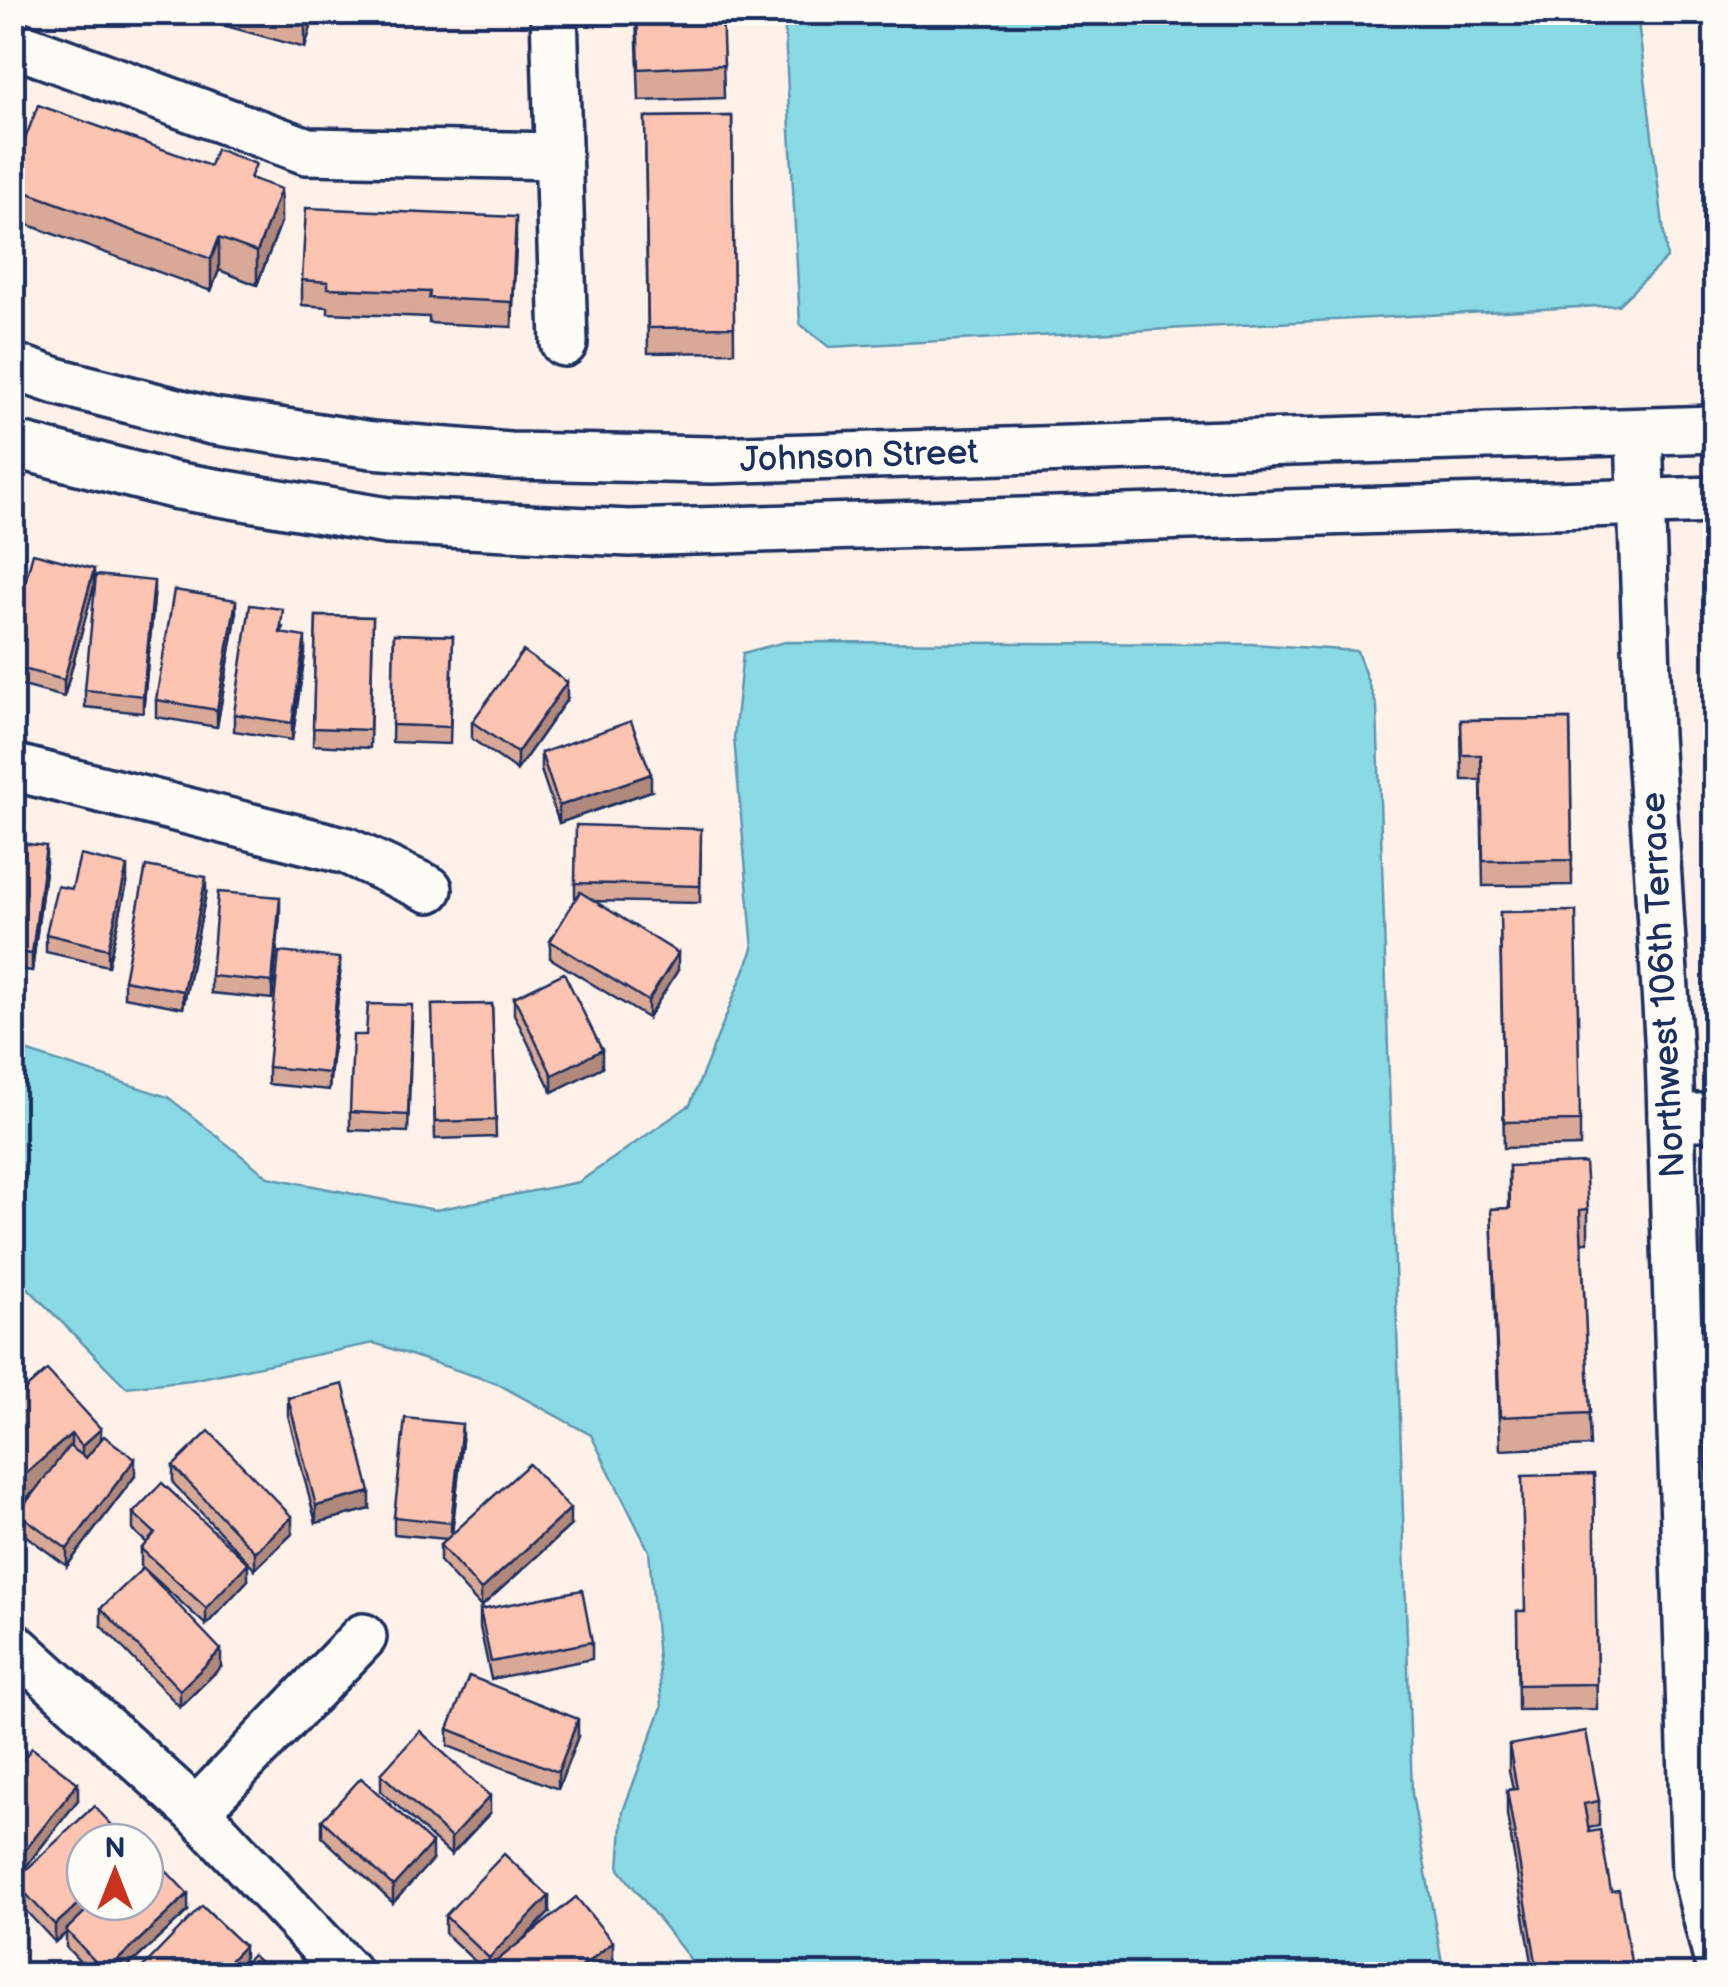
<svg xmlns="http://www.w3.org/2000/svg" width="1728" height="1987" font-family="'Balsamiq Sans',sans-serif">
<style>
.water{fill:#8adae5;stroke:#5e96af;stroke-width:2.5}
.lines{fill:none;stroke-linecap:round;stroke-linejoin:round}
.minor-casing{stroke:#1b2f5e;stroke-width:52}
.minor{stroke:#fdfcf7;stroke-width:45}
.wall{fill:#d9a998;stroke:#1b2f5e;stroke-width:2.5}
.shaded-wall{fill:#b0897c;stroke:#1b2f5e;stroke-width:2.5}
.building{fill:#fcc4b1;stroke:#1b2f5e;stroke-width:2.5}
.labels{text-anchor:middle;stroke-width:9;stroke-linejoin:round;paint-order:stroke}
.street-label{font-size:35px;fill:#1b2f5e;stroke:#fdfcf7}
</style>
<rect width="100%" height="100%" fill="#fdf1e9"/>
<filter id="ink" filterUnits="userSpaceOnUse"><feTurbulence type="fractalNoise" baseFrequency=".01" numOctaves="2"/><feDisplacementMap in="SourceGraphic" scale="20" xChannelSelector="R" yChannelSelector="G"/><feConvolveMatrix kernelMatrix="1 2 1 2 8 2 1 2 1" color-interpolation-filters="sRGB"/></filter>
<g filter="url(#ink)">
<g class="water">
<path d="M784,13H1637L1667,258L1618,305L829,347L800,324Z"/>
<path d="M785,642L1252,644L1357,651L1377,707L1412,1794L1444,1974H702L619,1869L623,1811L662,1707L649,1551L591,1435L496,1383L374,1343L191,1380L126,1387L13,1273V1047L168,1097L268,1177L435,1210L579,1182L690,1105L753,949L734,738L743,653Z"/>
</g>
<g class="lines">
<defs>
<g id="minor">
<path d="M554,12L564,343"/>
<path d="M12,43L307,151L558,156"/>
<path d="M12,366L56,381L212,421L372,445L510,456L712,460L1716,429"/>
<path d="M1639,432L1649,735L1669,1053L1695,1872L1716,1955"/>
<path d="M12,444L173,485L387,521L629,533L1716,500"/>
<path d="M12,767L347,851L429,889"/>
<path d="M1671,1117H1716"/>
<path d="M12,1644L196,1811L349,1974"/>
<path d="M196,1811L363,1637"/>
</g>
</defs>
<use href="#minor" class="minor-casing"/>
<use href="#minor" class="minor"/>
</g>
<g class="wall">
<path d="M176,12H315L305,48Z"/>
<path d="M636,12H722L724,98L639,101Z"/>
<path d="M732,116L734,352L648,353L645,117Z"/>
<path d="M210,166L256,180L281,222L257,285L219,270L211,291L12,219V173Z"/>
<path d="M516,242L512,327L429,323V317L328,313V307L302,305V280Z"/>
<path d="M94,586L64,697L12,683V631Z"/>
<path d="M154,598L143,713L85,707V690Z"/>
<path d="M316,616L373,617L370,748L313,745Z"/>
<path d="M236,617L217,727L156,717V700Z"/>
<path d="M283,626L282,634L305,654L292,740L234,731V714Z"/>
<path d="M394,634L453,636L450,744L392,742Z"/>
<path d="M567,699L517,770L472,739V722Z"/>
<path d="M1570,719L1572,885L1483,886L1481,780H1462L1461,720Z"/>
<path d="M541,753L651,791L559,823L541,770Z"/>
<path d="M701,829L700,903L593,901L678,970L648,1018L550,958V941L575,900V883Z"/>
<path d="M12,842L46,863L32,971L12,968Z"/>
<path d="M127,883L108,966L46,952V934L72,889Z"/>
<path d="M206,894L183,1008L124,997V980Z"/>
<path d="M1500,912L1580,1121V1146L1504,1148Z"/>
<path d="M280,914L272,999L211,993V976Z"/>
<path d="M340,975L329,1090L268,1084V1067Z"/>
<path d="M514,997L602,1067L552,1092L514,1014Z"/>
<path d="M492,1004L496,1137L435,1139L432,1005Z"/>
<path d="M412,1022L408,1132L350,1130V1112L366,1035Z"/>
<path d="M1509,1166L1588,1209V1242H1582L1590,1446L1500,1450L1491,1209L1509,1208Z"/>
<path d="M12,1379L15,1398L101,1440L135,1476L67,1566L18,1530V1513L34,1492L12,1511Z"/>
<path d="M288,1398L370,1509L316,1523L288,1415Z"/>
<path d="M462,1441L452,1535L570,1526L481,1607L440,1562V1545L447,1539L394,1534V1517Z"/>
<path d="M173,1466L292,1534L255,1569L173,1483Z"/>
<path d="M1594,1474L1597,1709L1518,1710L1517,1611H1524Z"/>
<path d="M133,1513L248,1580L206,1625L141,1566V1549L147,1543L133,1530Z"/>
<path d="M101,1608L221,1667L180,1707L101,1625Z"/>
<path d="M480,1610L592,1642V1659L491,1679L480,1627Z"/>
<path d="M448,1729L578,1736L558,1789L448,1746Z"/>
<path d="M12,1737L25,1757L78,1800L18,1877L85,1842L188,1911L120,1974H92L66,1947V1933L55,1942L14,1898Z"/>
<path d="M1509,1745L1599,1801V1826L1588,1828L1611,1891L1633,1974H1534L1507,1815V1790L1513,1789L1509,1770Z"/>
<path d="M381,1774L490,1813L451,1855L381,1791Z"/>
<path d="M322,1820L432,1860L393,1903L322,1837Z"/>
<path d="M549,1913L521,1942L613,1959L594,1974H483L485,1971L445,1933V1916Z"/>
</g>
<g class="shaded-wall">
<path d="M308,12H315L305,48V23Z"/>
<path d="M281,189V222L257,285V252Z"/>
<path d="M516,217V242L512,327V302Z"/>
<path d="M219,238V270L211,291V259Z"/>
<path d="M17,549V566L12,580V563Z"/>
<path d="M94,569V586L64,697V680Z"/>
<path d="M154,581V598L143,713V696Z"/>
<path d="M236,600V617L217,727V710Z"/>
<path d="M305,637V654L292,740V723Z"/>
<path d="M567,682V699L517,770V753Z"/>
<path d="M651,774V791L559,823V806Z"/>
<path d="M46,846V863L32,971V954Z"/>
<path d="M127,866V883L108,966V949Z"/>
<path d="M206,877V894L183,1008V991Z"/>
<path d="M280,897V914L272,999V982Z"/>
<path d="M678,953V970L648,1018V1001Z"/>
<path d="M340,958V975L329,1090V1073Z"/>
<path d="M602,1050V1067L552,1092V1075Z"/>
<path d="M15,1381V1398L12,1402V1384Z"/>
<path d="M462,1424V1441L451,1540V1523Z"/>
<path d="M101,1429V1454L82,1471V1446Z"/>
<path d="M71,1434V1459L12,1511V1486Z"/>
<path d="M135,1459V1476L67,1566V1549Z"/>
<path d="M370,1492V1509L316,1523V1506Z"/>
<path d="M570,1509V1526L481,1607V1590Z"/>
<path d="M292,1517V1534L255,1569V1552Z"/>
<path d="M248,1563V1580L206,1625V1608Z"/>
<path d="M221,1650V1667L180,1707V1690Z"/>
<path d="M578,1719V1736L558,1789V1772Z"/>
<path d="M25,1748V1765L12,1779V1762Z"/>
<path d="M78,1783V1800L12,1884V1867Z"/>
<path d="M490,1796V1813L451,1855V1838Z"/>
<path d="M432,1843V1860L393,1903V1886Z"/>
<path d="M188,1894V1911L120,1974H105V1972Z"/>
<path d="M549,1896V1913L489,1974V1958Z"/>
<path d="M85,1898V1902H99L66,1930V1933L55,1942V1925Z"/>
<path d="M613,1942V1959L594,1974H573Z"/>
<path d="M244,1946V1963L234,1974H217Z"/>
</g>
<g class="building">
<path d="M268,12H308L305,23Z"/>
<path d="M637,12H722L724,65L639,69Z"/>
<path d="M38,105L210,166L216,149L256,164L250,178L281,189L257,252L219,238L211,259L12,187V173Z"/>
<path d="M732,116L734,327L648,328L645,117Z"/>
<path d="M306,208L516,217L512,302L429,298L430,292L328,288V282L302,280Z"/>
<path d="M33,553L94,569L64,680L12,666V631Z"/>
<path d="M96,575L154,581L143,696L85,690Z"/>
<path d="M174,590L236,600L217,710L156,700Z"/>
<path d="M250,605L283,609L280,633L305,637L292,723L234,714Z"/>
<path d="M316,616L373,617L370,730L313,728Z"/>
<path d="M394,634L453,636L450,727L392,725Z"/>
<path d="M523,651L567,682L517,753L472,722Z"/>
<path d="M1570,719L1572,860L1483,861L1481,755H1462L1461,720Z"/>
<path d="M631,721L651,774L559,806L541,753Z"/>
<path d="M576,825L701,829L700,886L575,883Z"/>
<path d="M12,842L46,846L32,954L12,951Z"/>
<path d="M80,855L127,866L108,949L46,934L57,886L72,889Z"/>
<path d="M146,866L206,877L183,991L124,980Z"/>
<path d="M218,892L280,897L272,982L211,976Z"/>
<path d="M580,892L678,953L648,1001L550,941Z"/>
<path d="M1576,911L1580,1121L1504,1122L1500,912Z"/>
<path d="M279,952L340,958L329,1073L268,1067Z"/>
<path d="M564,973L602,1050L552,1075L514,997Z"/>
<path d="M368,1004L412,1005L408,1115L350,1112L353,1035H366Z"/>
<path d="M492,1004L496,1120L435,1122L432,1005Z"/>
<path d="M1585,1163L1588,1209L1580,1210L1590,1413L1500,1417L1491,1209L1510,1208L1509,1166Z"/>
<path d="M47,1370L101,1429L82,1446L71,1434L12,1486V1401Z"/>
<path d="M343,1384L370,1492L316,1506L288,1398Z"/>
<path d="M405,1418L462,1424L451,1523L394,1517Z"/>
<path d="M209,1431L292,1517L255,1552L173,1466Z"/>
<path d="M104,1436L135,1459L67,1549L18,1513L69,1446L86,1458Z"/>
<path d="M529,1464L570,1509L481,1590L440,1545Z"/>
<path d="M1594,1474L1597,1684L1518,1685L1517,1611H1525L1522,1476Z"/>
<path d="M162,1483L248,1563L206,1608L141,1549L155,1533L133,1513Z"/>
<path d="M143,1568L221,1650L180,1690L101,1608Z"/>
<path d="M582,1590L592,1642L491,1662L480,1610Z"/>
<path d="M469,1676L578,1719L558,1772L448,1729Z"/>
<path d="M420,1731L490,1796L451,1838L381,1774Z"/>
<path d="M1586,1731L1599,1801L1584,1804L1589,1832L1600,1830L1611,1891L1619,1890L1633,1974H1538L1507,1790L1517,1789L1509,1745Z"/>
<path d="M12,1737L25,1748L12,1762Z"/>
<path d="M32,1748L78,1783L12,1867V1773Z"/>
<path d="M361,1778L432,1843L393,1886L322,1820Z"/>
<path d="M94,1806L128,1842H85V1898L55,1925L14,1881Z"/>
<path d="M148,1852L188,1894L105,1972L66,1930L95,1902H145V1856Z"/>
<path d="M504,1854L549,1896L489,1958L445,1916Z"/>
<path d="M576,1897L613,1942L573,1974H485L483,1972Z"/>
<path d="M202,1906L244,1946L217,1974H149L142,1968Z"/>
<path d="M252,1955L274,1974H234Z"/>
<path d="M627,1964L634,1974H611Z"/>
</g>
</g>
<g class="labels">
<g class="street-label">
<text transform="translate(859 455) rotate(-2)" y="12">Johnson Street</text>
<text transform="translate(1662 985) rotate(-93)" y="12">Northwest 106th Terrace</text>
</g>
</g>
<rect width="1728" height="1987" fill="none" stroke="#fdfcf7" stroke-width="50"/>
<rect x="25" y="25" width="1678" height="1937" fill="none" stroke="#1b2f5e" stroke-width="4" filter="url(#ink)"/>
<g transform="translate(115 1872)"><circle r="48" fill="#fdfcf7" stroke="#a3aaba" stroke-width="2.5"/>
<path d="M0-8L18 38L0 25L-18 38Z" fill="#c8321e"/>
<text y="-15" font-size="28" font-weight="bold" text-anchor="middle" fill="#1b2f5e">N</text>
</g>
</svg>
